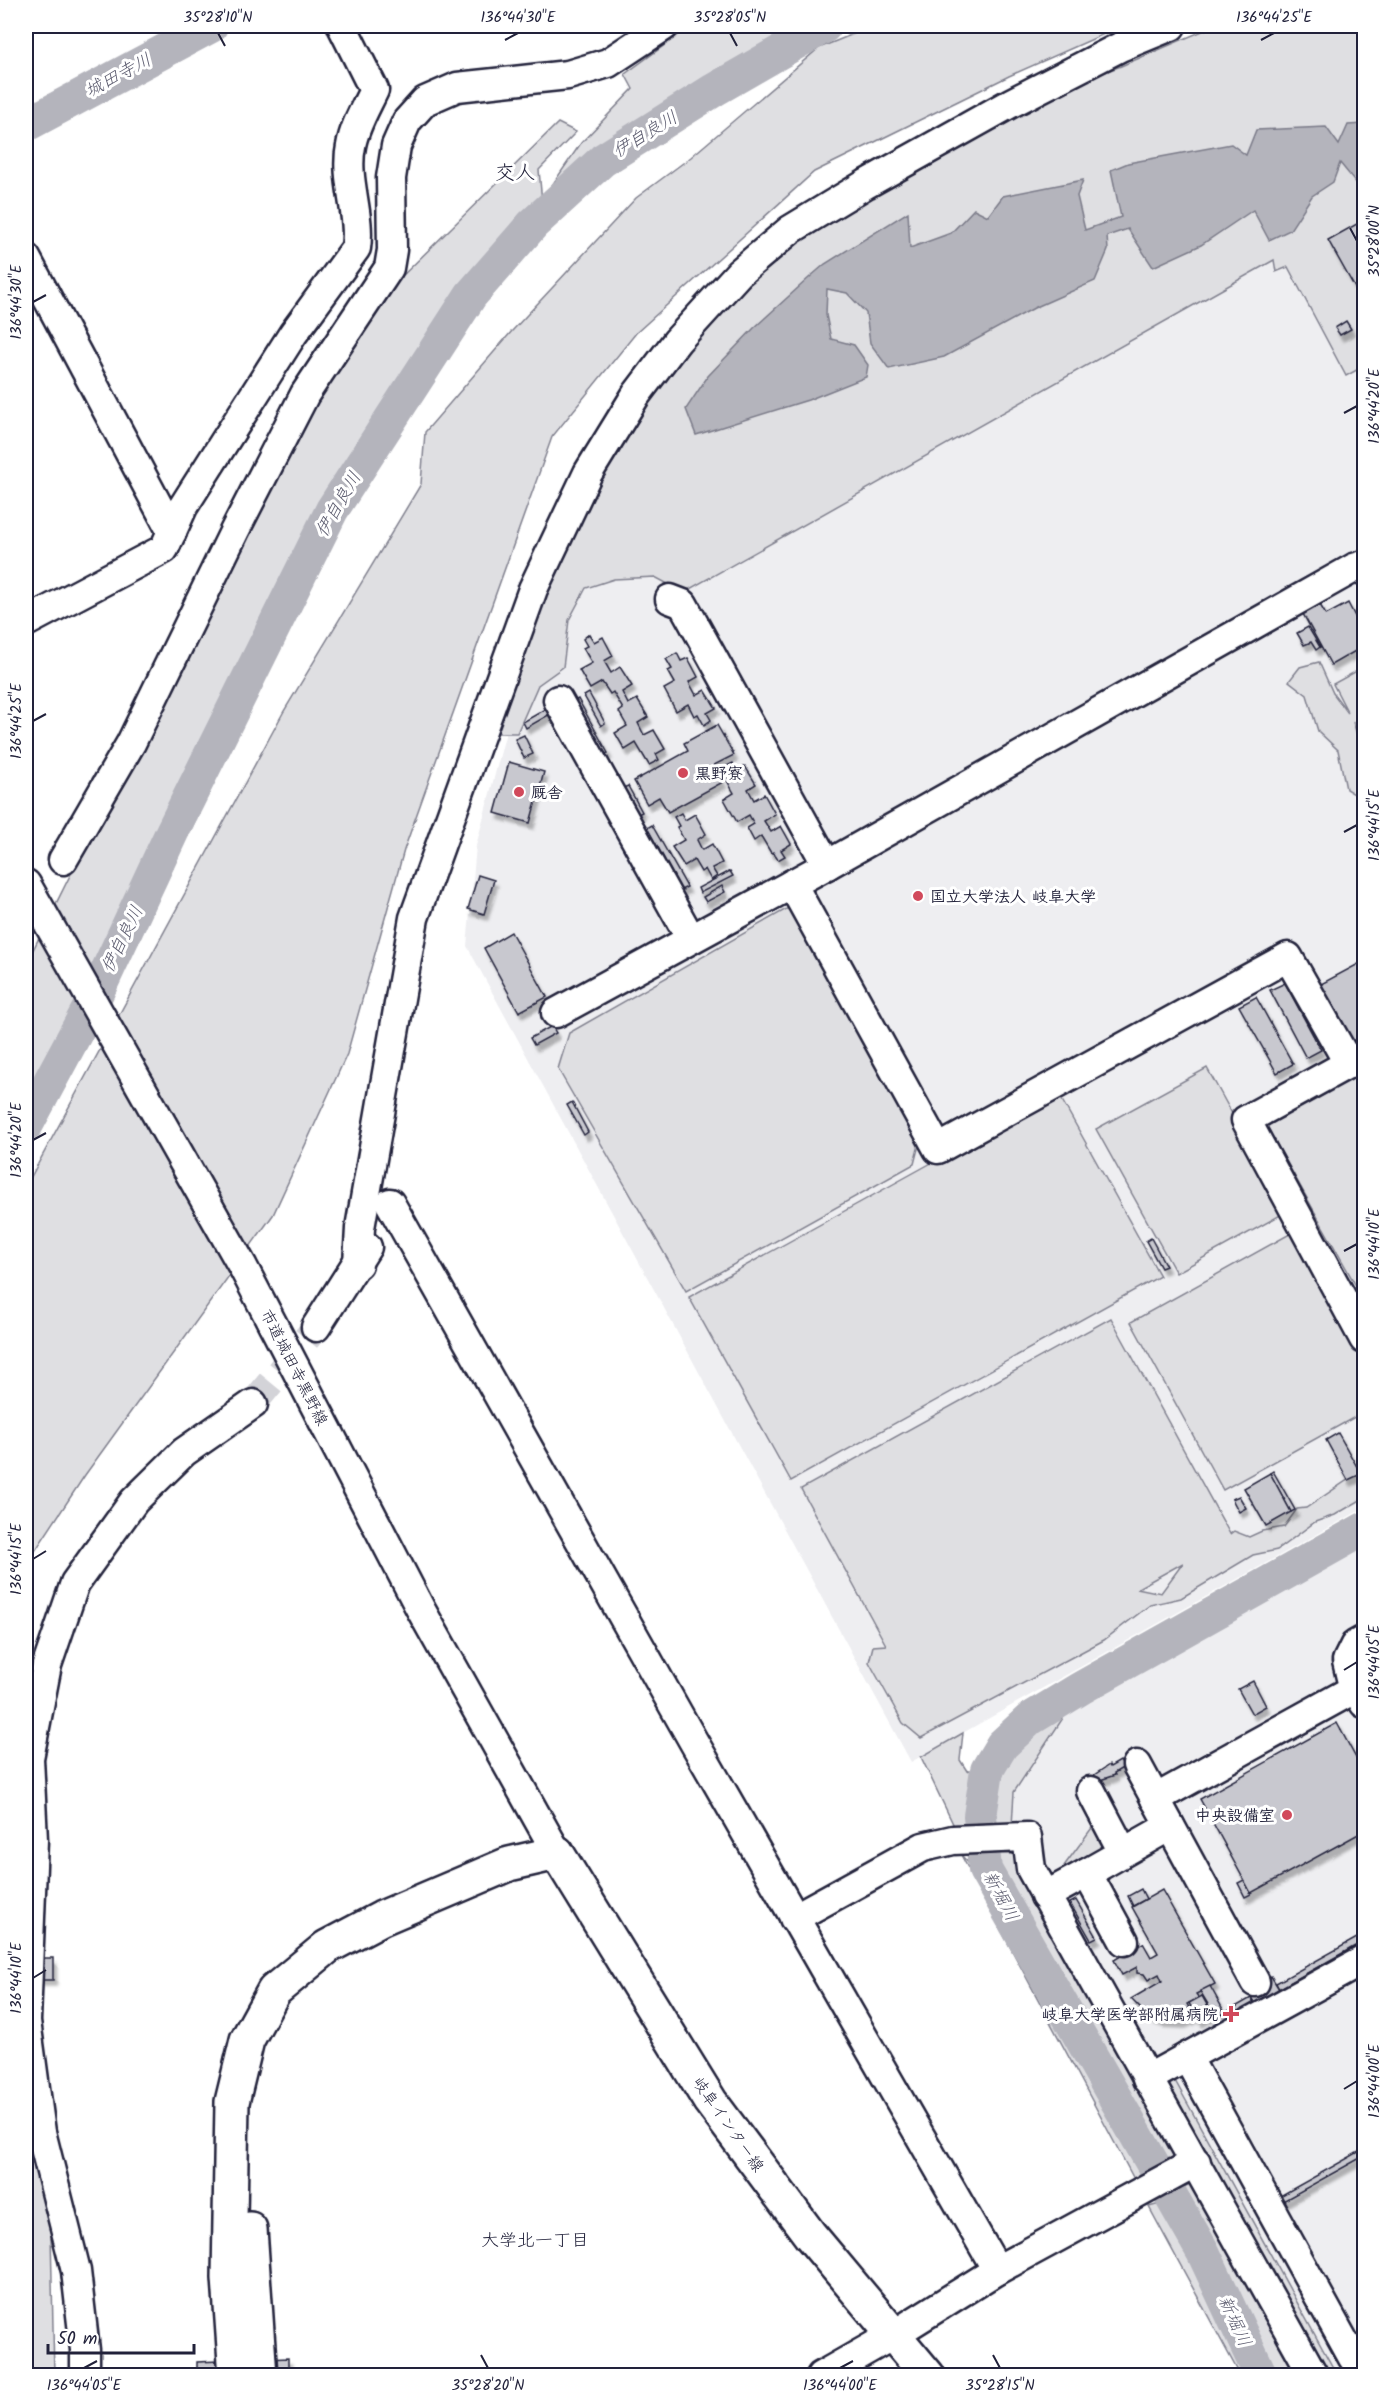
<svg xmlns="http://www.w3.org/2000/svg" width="1390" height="2401" font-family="Kalam,'Klee One',sans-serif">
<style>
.built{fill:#eeeef1}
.green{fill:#dfdfe2;stroke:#80808e;stroke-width:1.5;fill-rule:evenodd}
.water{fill:#b4b4bc;stroke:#7a7a88;stroke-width:1.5}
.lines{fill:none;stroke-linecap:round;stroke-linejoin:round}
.river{stroke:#b4b4bc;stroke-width:34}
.building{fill:#c8c8cf;stroke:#22223b;stroke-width:1.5;filter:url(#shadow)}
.minor-tunnel{stroke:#d3d3d8;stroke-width:28;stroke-dasharray:28 14;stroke-linecap:butt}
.minor-casing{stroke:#22223b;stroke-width:33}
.major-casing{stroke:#22223b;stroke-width:38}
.highway-casing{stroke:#22223b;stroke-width:38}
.minor{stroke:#fff;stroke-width:28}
.major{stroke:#fff;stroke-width:33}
.highway{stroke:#fff;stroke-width:33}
.ticks{fill:none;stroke:#22223b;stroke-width:2}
.poi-dot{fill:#d1495b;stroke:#fff;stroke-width:2}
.labels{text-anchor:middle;stroke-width:6;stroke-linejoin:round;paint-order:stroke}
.poi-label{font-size:16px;font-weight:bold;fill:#22223b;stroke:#fff;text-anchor:start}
.street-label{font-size:16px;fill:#22223b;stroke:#fff}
.water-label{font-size:18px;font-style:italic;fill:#5c5c6f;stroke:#fff}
.neighbourhood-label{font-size:18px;fill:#22223b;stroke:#fff}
.quarter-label{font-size:20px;fill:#22223b;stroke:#fff}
.neatline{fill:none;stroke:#22223b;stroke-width:2}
.ticks-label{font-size:15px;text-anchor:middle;fill:#22223b}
</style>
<defs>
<filter id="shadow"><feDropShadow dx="3.5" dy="6" stdDeviation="1.5" flood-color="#0004"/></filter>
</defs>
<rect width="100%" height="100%" fill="#fff"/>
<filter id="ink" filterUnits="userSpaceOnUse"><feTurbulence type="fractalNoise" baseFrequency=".0167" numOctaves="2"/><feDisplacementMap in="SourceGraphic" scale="12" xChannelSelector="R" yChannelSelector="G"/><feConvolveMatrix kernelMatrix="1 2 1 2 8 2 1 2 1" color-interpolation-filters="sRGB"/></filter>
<g filter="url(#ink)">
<g class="built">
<path d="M1364,26V1508L911,1762L467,946L476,846L510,717L568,559Z"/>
<path d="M1364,1546V2375H1296L1017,1870L1012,1826L1014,1792L1065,1715Z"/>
</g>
<g class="green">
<path d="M691,26H795L640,126L564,185L550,188L581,143L633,89L625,74Z"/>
<path d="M873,26H1122L1009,76L814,172L636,333L552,437L404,850L347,1054L273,1215L85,1475L33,1554L26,1583V1186L284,711L421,484L425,432L512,331L636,198L691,157L819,48Z"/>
<path d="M1214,26H1364V366L1346,376L1288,267L1276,272L1274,260L688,590L684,589L681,591L655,577L614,579L586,588L569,620L563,667L538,685L517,733H495L555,548L700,319L832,196L951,129L1121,66Z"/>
<path d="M558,123L576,132L539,170L542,202L465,287L393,393L191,772L152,857L26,1094V964L241,532L352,336L394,284Z"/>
<path d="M1319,662L1333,693L1348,713L1333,684L1364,667V742L1353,722L1364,757V800L1346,789L1338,750L1318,731L1307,695L1289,681L1300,667Z"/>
<path d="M790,907L921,1137L914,1164L686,1291L558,1069L569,1033Z"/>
<path d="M1207,1068L1286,1212L1176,1273L1096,1129Z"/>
<path d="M1364,1069V1300L1266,1125Z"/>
<path d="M1058,1093L1160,1276L791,1481L689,1297Z"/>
<path d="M1297,1230L1364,1353V1412L1223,1490L1131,1322Z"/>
<path d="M1111,1318L1230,1534L1234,1531L1249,1537L1262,1531L1284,1527L1297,1509L1306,1508L1364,1469V1498L1335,1515L1315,1522L1277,1550L1253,1555L1181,1598L1150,1605L1104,1640L921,1738L903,1723L869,1662L873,1646L886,1645L801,1489ZM1183,1563L1161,1593L1137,1588H1138Z"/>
<path d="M1051,1706L1065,1715L1014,1792L1012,1826L955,1828L921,1757L963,1733L960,1760L967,1771L1011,1755Z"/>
<path d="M1094,1825L1106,1844L1103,1854L1067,1875L1064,1866Z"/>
<path d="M991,1853L1017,1854V1870L1176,2158L1161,2167L992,1869Z"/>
<path d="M961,1855L982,1877L1149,2173L1135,2181Z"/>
<path d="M1173,2077L1337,2375H1324L1167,2089Z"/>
<path d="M26,2122L51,2233L54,2375H26Z"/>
<path d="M1190,2184L1296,2375H1269L1177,2190Z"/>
<path d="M1167,2202L1256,2375H1240L1149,2207Z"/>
</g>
<path class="water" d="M1364,124V188L1362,190L1340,163L1333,182L1312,196L1290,230L1269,240L1253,210L1201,245L1153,267L1128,229L1107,236L1108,250L1095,281L1034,308L944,357L889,369L870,343L866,313L847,293L827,289L826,315L831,339L854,345L868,365L866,377L808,400L696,435L686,409L708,376L754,328L810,277L825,264L908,212L910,248L951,233L974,209L988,216L1003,196L1083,180L1077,196L1085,230L1121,217L1111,170L1128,163L1231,144L1246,155L1256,130L1326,127L1339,145L1348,125Z"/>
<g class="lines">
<g class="river">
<path d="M26,125L211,26"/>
<path d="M26,1126L95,997L173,830L332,510L471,295L533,224L603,160L714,90L825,26"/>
<path d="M1261,2376L1203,2252L985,1870L980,1816L987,1770L1002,1745L1030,1719L1081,1688L1364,1529"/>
</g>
</g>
<g class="building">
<path d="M1364,220V304L1328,240Z"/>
<path d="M1346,321L1351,329L1340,335L1335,328Z"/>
<path d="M1319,603L1326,615L1348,603L1364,634V646L1331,665L1302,612Z"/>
<path d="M1308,627L1320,647L1316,650L1311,642L1304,645L1297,633Z"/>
<path d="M589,634L594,642L603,637L613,656L604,661L611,673L620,667L632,686L622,692L628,704L637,699L648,717L638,723L644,735L654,730L665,749L656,754L659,760L649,765L636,743L625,750L615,733L627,726L619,712L623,709L613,692L610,694L602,682L590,689L579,670L592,663L583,648L587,646L583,639Z"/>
<path d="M677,653L681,661L688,658L698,677L689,682L696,695L705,690L716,708L707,713L711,720L704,725L698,714L694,716L688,704L676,711L664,689L675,683L668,671L672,669L666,659Z"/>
<path d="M589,693L605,723L601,726L584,696Z"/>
<path d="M578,699L608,753L603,755L574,701Z"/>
<path d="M551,706L554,712L526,728L523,722Z"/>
<path d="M717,725L734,755L714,765L723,782L668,812L659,797L647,804L634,781L688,751L684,743Z"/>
<path d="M524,735L533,754L524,758L515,739Z"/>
<path d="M509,762L544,772L530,823L495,813Z"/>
<path d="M733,763L737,771L745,766L756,784L748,789L754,800L764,794L775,814L764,821L771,832L781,826L791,844L781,850L785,856L778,860L773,852L771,853L761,836L754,841L747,828L754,824L749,815L737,822L724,799L734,793L726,779L730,776L725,767Z"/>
<path d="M628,786L642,812L638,814L623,788Z"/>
<path d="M681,813L685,820L695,814L706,834L697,840L702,850L712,844L722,863L712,868L717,876L711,880L705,869L701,872L694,860L684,866L672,847L684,840L677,827L679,826L674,817Z"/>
<path d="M652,825L687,887L681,890L647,828Z"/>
<path d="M730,871L733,876L700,893L698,888Z"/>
<path d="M478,875L494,880L484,914L468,909Z"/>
<path d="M722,886L725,892L706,902L703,897Z"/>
<path d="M511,932L547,997L519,1012L484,948Z"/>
<path d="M1362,962L1364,967V1035L1353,1042L1321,984Z"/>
<path d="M1285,983L1321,1050L1306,1058L1270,990Z"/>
<path d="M1256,997L1293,1064L1277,1073L1239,1006Z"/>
<path d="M552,1026L556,1033L534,1045L530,1038Z"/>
<path d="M572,1102L588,1132L584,1135L567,1105Z"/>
<path d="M1151,1238L1166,1266L1161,1268L1146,1241Z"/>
<path d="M1338,1433L1361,1474L1348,1480L1326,1440Z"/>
<path d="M1273,1471L1295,1510L1291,1512L1270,1473Z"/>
<path d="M1270,1473L1291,1512L1266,1526L1244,1488Z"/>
<path d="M1239,1496L1246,1508L1239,1512L1232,1499Z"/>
<path d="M1253,1681L1266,1706L1252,1714L1238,1689Z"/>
<path d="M1337,1723L1364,1773V1831L1251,1893L1200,1799Z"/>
<path d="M1120,1761L1124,1767L1114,1773L1115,1775L1097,1781L1094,1775L1109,1765L1110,1767Z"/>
<path d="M1244,1880L1251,1894L1245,1897L1238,1883Z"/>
<path d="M1141,1889L1146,1899L1133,1906L1128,1896Z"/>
<path d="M1162,1890L1215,1984L1196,1994L1199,1998L1187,2004L1194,2017L1182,2022L1160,2021L1149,2017L1131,1999L1162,1981L1159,1974L1148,1980L1144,1974L1137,1973V1967L1122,1975L1114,1960L1143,1943L1151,1957L1158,1953L1132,1907Z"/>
<path d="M1076,1900L1097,1937L1091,1940L1070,1903Z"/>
<path d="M1364,1934V1941L1279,1989L1276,1983Z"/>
<rect x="39" y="1958" width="14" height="22"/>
<path d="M1271,1976L1279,1989L1255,2004L1247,1990Z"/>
<path d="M1210,1986L1225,2013L1216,2018L1200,1991Z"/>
<path d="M1202,1996L1212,2014L1199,2021L1189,2003Z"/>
<path d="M1251,1998L1254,2003L1219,2023L1216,2018Z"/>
<path d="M1364,2149V2156L1283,2201L1280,2196Z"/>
<path d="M288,2358V2376H197V2362Z"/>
</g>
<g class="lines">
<path class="minor-tunnel" d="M253,1404L316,1327"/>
<defs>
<g id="minor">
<path d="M26,258L172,532"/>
<path d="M670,599L683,604L827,865"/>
<path d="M26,622L164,549L183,507L293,334L356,248C361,214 344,179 351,146C354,127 366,107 374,90L342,26"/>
<path d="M558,700L691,939"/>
<path d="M63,860L131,743L235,530L305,394L389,268L392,250L391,178L396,146L407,121L425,101L457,87L568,75L608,63L664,26"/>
<path d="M26,884L243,1267L421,1610L557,1853"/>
<path d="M792,884L938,1149L1288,957L1349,1064"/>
<path d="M556,1013L827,865L1354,568L1364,565"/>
<path d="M1364,1055L1246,1120L1364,1339"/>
<path d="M390,1203L695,1744L997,2270"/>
<path d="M358,1264L360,1228L414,918L533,589L588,473L636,395L677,341L739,273L790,230L866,184L1011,103L1120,47L1171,26"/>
<path d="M316,1327L367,1247"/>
<path d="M1364,1640L1355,1645L1347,1661L1351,1678L1364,1703"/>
<path d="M1137,1765L1255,1982"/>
<path d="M1091,1791L1123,1852"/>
<path d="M1155,1799L1356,1688"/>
<path d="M1087,1873L1170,1826"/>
<path d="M1045,1896L1087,1873L1124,1941"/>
<path d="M794,1918L923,1847L953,1840L1027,1837L1031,1869L1314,2376"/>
<path d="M1187,2057L1353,2358H1364"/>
<path d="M1147,2079L1364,1960"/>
<path d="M85,2376V2350L76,2271L41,2132L26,2021L33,1840L29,1758L47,1665L75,1583L134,1501L184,1452L253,1404"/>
<path d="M821,2376L893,2335L997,2270L1196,2162"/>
</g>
<path id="major" d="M557,1853L710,2101L810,2235L928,2376"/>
<g id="highway">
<path d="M250,2229L260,2376"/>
<path d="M236,2376L229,2278L232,2102L247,2040L274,1991L327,1947L382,1918L509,1864L557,1853"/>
</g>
</defs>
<use href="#minor" class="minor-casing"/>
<use href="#major" class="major-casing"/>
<use href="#highway" class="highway-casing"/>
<use href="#minor" class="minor"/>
<use href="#major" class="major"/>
<use href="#highway" class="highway"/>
</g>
</g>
<path class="ticks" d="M218,33L225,46M730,33L737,46M505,40L518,33M1261,40L1274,33M1350,228L1357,241M33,302L46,295M1344,413L1357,406M33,721L46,714M1344,832L1357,825M33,1140L46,1133M1344,1251L1357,1244M33,1559L46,1551M1344,1670L1357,1662M33,1978L46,1970M1344,2089L1357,2081M481,2355L488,2368M993,2355L1000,2368M84,2368L97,2361M840,2368L853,2361"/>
<g class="poi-dot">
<circle cx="683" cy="773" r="6"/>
<circle cx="519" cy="792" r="6"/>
<circle cx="918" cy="896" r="6"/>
<circle cx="1287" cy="1815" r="6"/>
<path d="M1228 2005h6v6h6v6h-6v6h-6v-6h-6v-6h6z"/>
</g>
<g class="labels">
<g class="poi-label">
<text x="695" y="779">黒野寮</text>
<text x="531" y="798">厩舎</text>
<text x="930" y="902">国立大学法人 岐阜大学</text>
<text x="1275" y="1821" text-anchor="end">中央設備室</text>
<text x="1218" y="2020" text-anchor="end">岐阜大学医学部附属病院</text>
</g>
<g class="street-label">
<text transform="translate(295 1367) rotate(63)" y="6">市道城田寺黒野線</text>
<text transform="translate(729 2124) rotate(55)" y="6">岐阜インター線</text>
</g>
<g class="water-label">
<text transform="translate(118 75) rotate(-28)" y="6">城田寺川</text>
<text transform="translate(645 134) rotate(-31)" y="6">伊自良川</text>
<text transform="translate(338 504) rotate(-60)" y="6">伊自良川</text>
<text transform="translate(122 939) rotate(-64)" y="6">伊自良川</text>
<text transform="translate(1001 1896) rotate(62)" y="6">新堀川</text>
<text transform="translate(1235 2321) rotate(65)" y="6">新堀川</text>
</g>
<g class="neighbourhood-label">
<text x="535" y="2246">大学北一丁目</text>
</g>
<g class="quarter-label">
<text x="515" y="179">交人</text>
</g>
</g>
<rect width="1390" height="2401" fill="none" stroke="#fff" stroke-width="66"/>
<path d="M48 2344v9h146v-9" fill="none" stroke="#22223b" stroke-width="3"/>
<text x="57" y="2344" font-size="18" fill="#22223b" stroke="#ffffff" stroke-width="4.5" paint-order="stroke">50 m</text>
<rect x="33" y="33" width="1324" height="2335" class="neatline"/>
<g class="ticks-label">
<text x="218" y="22">35°28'10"N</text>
<text x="518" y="22">136°44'30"E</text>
<text x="730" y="22">35°28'05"N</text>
<text x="1274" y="22">136°44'25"E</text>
<text transform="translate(1374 241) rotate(-90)" y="5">35°28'00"N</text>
<text transform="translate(16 302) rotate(-90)" y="5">136°44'30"E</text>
<text transform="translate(1374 406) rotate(-90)" y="5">136°44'20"E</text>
<text transform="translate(16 721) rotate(-90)" y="5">136°44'25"E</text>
<text transform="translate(1374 825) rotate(-90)" y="5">136°44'15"E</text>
<text transform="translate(16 1140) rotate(-90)" y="5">136°44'20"E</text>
<text transform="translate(1374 1244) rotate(-90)" y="5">136°44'10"E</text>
<text transform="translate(16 1559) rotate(-90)" y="5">136°44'15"E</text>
<text transform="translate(1374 1662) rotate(-90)" y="5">136°44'05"E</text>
<text transform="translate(16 1978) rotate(-90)" y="5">136°44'10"E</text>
<text transform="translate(1374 2081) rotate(-90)" y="5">136°44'00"E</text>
<text x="84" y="2390">136°44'05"E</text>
<text x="488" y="2390">35°28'20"N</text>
<text x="840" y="2390">136°44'00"E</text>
<text x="1000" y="2390">35°28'15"N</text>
</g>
</svg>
